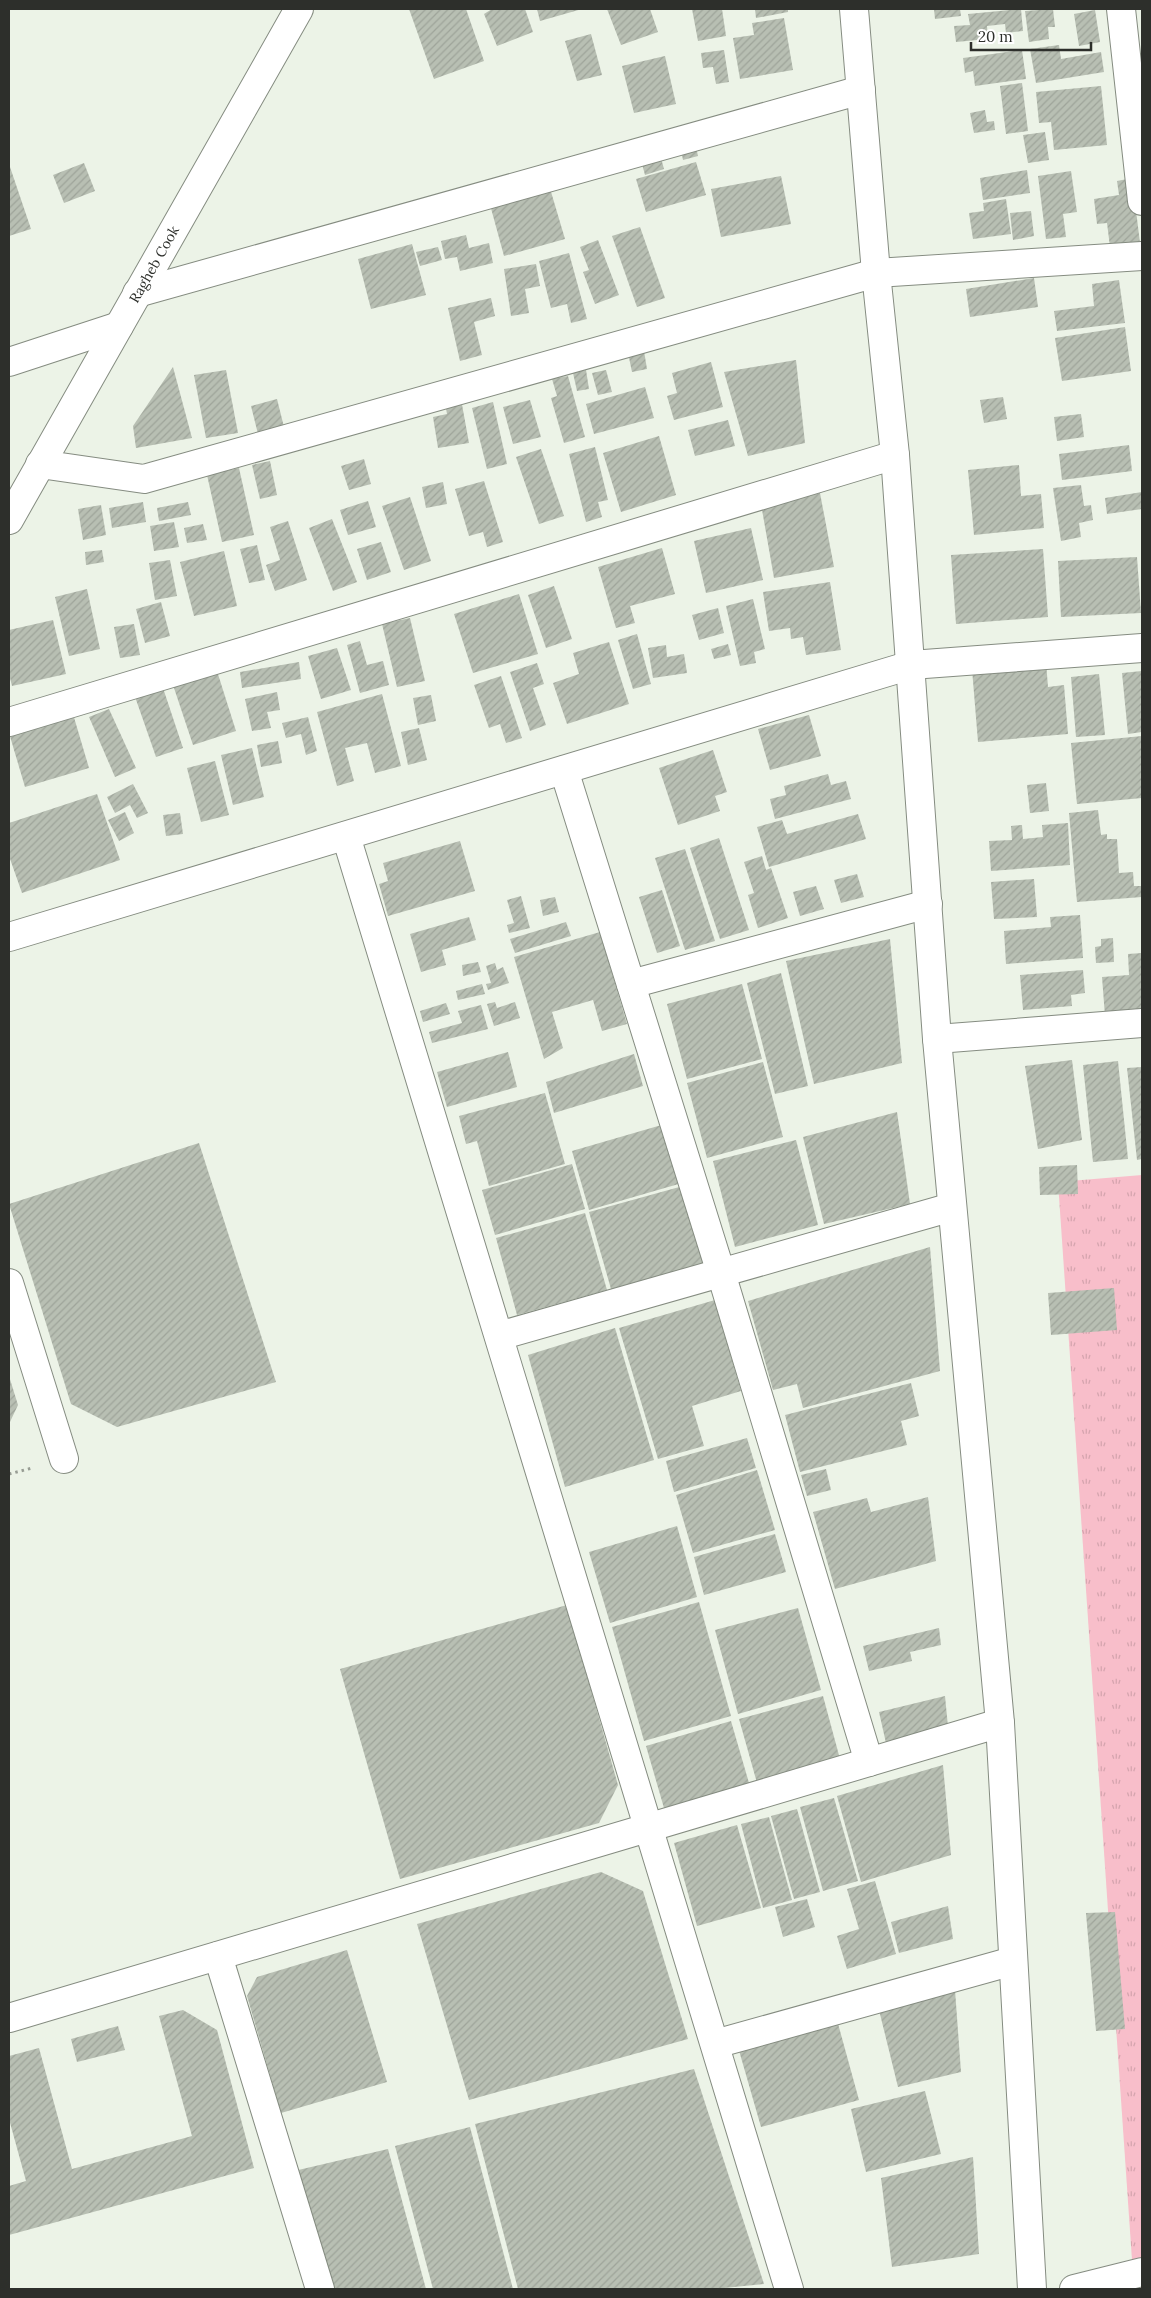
<svg xmlns="http://www.w3.org/2000/svg" width="1151" height="2298" font-family="Lora,serif">
<style>
.park{fill:url(#park-tufts)}
.building{fill:url(#building-hatch)}
.lines{fill:none;stroke-linecap:round;stroke-linejoin:round}
.minor-casing{stroke:#858c81;stroke-width:30}
.major-casing{stroke:#858c81;stroke-width:30}
.path{stroke:#989d94;stroke-width:3;stroke-dasharray:2.5 4;stroke-linecap:butt}
.minor{stroke:#fff;stroke-width:28}
.major{stroke:#fff;stroke-width:28}
.labels{text-anchor:middle;stroke-width:4;stroke-linejoin:round;paint-order:stroke}
.street-label{font-size:14px;fill:#2d2f2b;stroke:#fff}
</style>
<defs>
<pattern id="park-tufts" width="24" height="20" patternUnits="userSpaceOnUse" patternTransform="scale(1.25)"><rect width="24" height="20" fill="#f8beca"/><path d="M3 7l-1-3M5 7V3M7 7l1-3M15 17l-1-3M17 17v-4M19 17l1-3" fill="none" stroke="#d5a4ae"/></pattern>
<pattern id="building-hatch" width="6" height="6" patternUnits="userSpaceOnUse" patternTransform="scale(1.25)"><rect width="6" height="6" fill="#b8bfb3"/><path d="M-1 1l2-2M0 6l6-6M5 7l2-2" fill="none" stroke="#9ea49a"/></pattern>
</defs>
<rect width="100%" height="100%" fill="#ecf3e7"/>
<path class="park" d="M1142,1175V2289H1134L1058,1182Z"/>
<g class="building">
<path d="M409,9H466L484,61L434,79Z"/>
<path d="M492,9H525L533,32L497,46L484,14Z"/>
<path d="M537,9H582L540,21Z"/>
<path d="M607,9H650L658,32L621,45Z"/>
<path d="M692,9H722L726,36L698,41Z"/>
<path d="M755,9H788V12L756,18Z"/>
<path d="M934,9H960L961,16L935,19Z"/>
<path d="M1021,9L1023,31L1006,33L1005,24L987,26L988,39L956,42L954,26L970,25L968,14Z"/>
<path d="M1053,9L1055,27H1048L1049,39L1029,42L1025,11Z"/>
<path d="M1095,10L1100,42L1079,46L1074,14Z"/>
<path d="M784,18L793,70L740,79L733,38L754,35L752,23Z"/>
<path d="M591,34L602,75L577,81L565,41Z"/>
<path d="M1059,45L1061,59L1101,52L1104,72L1036,83L1030,49Z"/>
<path d="M724,50L729,82L716,84L713,67L703,68L701,53Z"/>
<path d="M1022,50L1026,79L975,86L973,71L965,73L963,58Z"/>
<path d="M665,56L676,104L634,113L622,66Z"/>
<path d="M1022,83L1028,131L1006,134L1000,86Z"/>
<path d="M1101,86L1107,145L1054,150L1051,122L1039,123L1036,92Z"/>
<path d="M985,110L987,122L994,121L995,130L974,133L970,113Z"/>
<path d="M1045,132L1049,160L1028,163L1023,135Z"/>
<path d="M695,142L698,156L683,160L680,145Z"/>
<path d="M658,147L664,169L645,175L639,153Z"/>
<path d="M696,162L706,195L646,212L636,179Z"/>
<path d="M84,163L95,191L64,203L53,175Z"/>
<path d="M9,164L31,229L9,236Z"/>
<path d="M1027,170L1030,193L983,200L980,178Z"/>
<path d="M1071,171L1077,212L1063,214L1066,237L1046,239L1038,176Z"/>
<path d="M781,176L791,224L721,237L711,189Z"/>
<path d="M1132,178L1140,243L1110,247L1107,223L1097,224L1094,199L1119,195L1117,181Z"/>
<path d="M549,185L565,239L504,256L489,201Z"/>
<path d="M1006,199L1011,234L973,239L969,213L984,211L983,203Z"/>
<path d="M1031,211L1034,236L1013,240L1010,213Z"/>
<path d="M640,227L665,298L637,307L612,236Z"/>
<path d="M466,235L469,248L489,243L493,263L460,271L457,257L445,259L441,241Z"/>
<path d="M598,240L619,295L595,304L583,272L589,270L580,247Z"/>
<path d="M412,244L426,295L371,309L358,259Z"/>
<path d="M438,247L442,260L420,266L416,252Z"/>
<path d="M569,253L587,319L571,323L567,304L551,308L539,261Z"/>
<path d="M536,264L540,286L525,289L529,313L511,316L504,269Z"/>
<path d="M1034,278L1038,307L970,317L966,289Z"/>
<path d="M1119,280L1125,323L1057,331L1054,311L1094,306L1092,284Z"/>
<path d="M491,298L495,316L474,322L482,355L460,361L448,308Z"/>
<path d="M1125,327L1131,371L1062,381L1055,338Z"/>
<path d="M643,345L647,369L632,372L627,348Z"/>
<path d="M796,360L805,443L748,456L724,372Z"/>
<path d="M711,362L723,407L674,420L667,396L677,393L672,373Z"/>
<path d="M173,367L192,438L136,448L133,426Z"/>
<path d="M226,370L238,433L206,438L194,375Z"/>
<path d="M586,370L589,389L577,391L573,373Z"/>
<path d="M606,370L612,392L598,395L592,373Z"/>
<path d="M568,376L585,437L564,443L551,398L557,396L552,379Z"/>
<path d="M645,387L654,418L594,434L586,404Z"/>
<path d="M1003,397L1007,419L984,423L980,400Z"/>
<path d="M277,399L284,427L258,434L251,406Z"/>
<path d="M461,399L469,443L438,448L433,417L447,414L445,403Z"/>
<path d="M530,400L541,437L513,444L503,407Z"/>
<path d="M493,402L507,464L487,469L472,408Z"/>
<path d="M1081,414L1084,437L1057,441L1054,417Z"/>
<path d="M728,420L735,446L695,456L688,430Z"/>
<path d="M659,436L676,495L621,512L603,453Z"/>
<path d="M1129,445L1132,471L1062,480L1059,454Z"/>
<path d="M595,447L608,500L598,502L602,517L586,522L569,454Z"/>
<path d="M541,449L564,516L539,524L516,457Z"/>
<path d="M364,459L371,484L349,490L341,466Z"/>
<path d="M270,461L277,495L260,499L252,465Z"/>
<path d="M1019,465L1021,496L1041,494L1044,528L974,535L968,470Z"/>
<path d="M239,468L254,535L222,542L207,475Z"/>
<path d="M484,481L503,542L487,547L483,532L469,536L455,489Z"/>
<path d="M443,482L447,504L426,508L422,487Z"/>
<path d="M1081,485L1084,506L1091,505L1093,520L1079,523L1081,537L1061,541L1053,488Z"/>
<path d="M1142,492V509L1107,514L1105,498Z"/>
<path d="M820,493L834,567L774,578L761,504Z"/>
<path d="M410,497L431,561L404,570L382,506Z"/>
<path d="M368,501L376,527L348,535L340,510Z"/>
<path d="M143,502L146,522L112,528L109,508Z"/>
<path d="M188,502L191,515L159,521L157,508Z"/>
<path d="M101,505L106,535L83,540L78,509Z"/>
<path d="M332,519L357,582L333,591L309,528Z"/>
<path d="M288,521L307,580L275,591L266,565L280,560L270,527Z"/>
<path d="M174,522L179,547L154,551L150,526Z"/>
<path d="M203,524L207,540L187,543L184,528Z"/>
<path d="M751,528L763,580L706,593L694,541Z"/>
<path d="M381,542L391,572L367,580L357,549Z"/>
<path d="M257,545L265,580L249,583L240,549Z"/>
<path d="M662,548L675,594L630,606L635,623L616,628L598,567Z"/>
<path d="M1043,549L1048,617L956,624L951,555Z"/>
<path d="M102,550L104,562L86,565L85,552Z"/>
<path d="M224,551L237,606L194,616L180,562Z"/>
<path d="M1137,557L1141,613L1061,617L1058,561Z"/>
<path d="M170,560L177,596L155,600L149,563Z"/>
<path d="M830,582L841,650L806,655L803,637L791,639L790,628L769,631L763,592Z"/>
<path d="M554,586L572,639L546,648L528,595Z"/>
<path d="M87,589L100,649L69,656L55,597Z"/>
<path d="M519,594L538,654L473,673L454,614Z"/>
<path d="M753,599L765,649L754,652L756,663L740,666L726,606Z"/>
<path d="M161,602L170,636L145,643L136,609Z"/>
<path d="M718,608L724,633L699,640L692,615Z"/>
<path d="M410,618L425,681L397,687L382,624Z"/>
<path d="M53,620L66,674L12,686L9,674V630Z"/>
<path d="M134,624L140,655L120,658L114,627Z"/>
<path d="M637,634L651,684L633,689L618,640Z"/>
<path d="M360,641L367,665L383,661L389,685L360,693L347,645Z"/>
<path d="M609,642L629,704L567,724L553,683L579,674L573,653Z"/>
<path d="M728,644L731,655L714,659L711,649Z"/>
<path d="M666,645L667,657L684,654L687,673L653,678L648,648Z"/>
<path d="M337,648L351,690L321,699L308,656Z"/>
<path d="M299,662L301,679L242,688L240,672Z"/>
<path d="M1046,662L1048,687L1064,685L1068,734L978,742L972,669Z"/>
<path d="M537,663L544,684L533,688L546,725L530,731L510,672Z"/>
<path d="M217,671L236,731L193,745L173,685Z"/>
<path d="M1142,671V732L1128,734L1122,673Z"/>
<path d="M1099,674L1105,735L1076,737L1071,677Z"/>
<path d="M501,676L522,738L506,743L500,724L489,728L474,685Z"/>
<path d="M161,682L183,748L156,757L133,691Z"/>
<path d="M277,692L280,710L267,712L271,728L252,731L245,699Z"/>
<path d="M382,694L401,766L375,773L367,743L345,748L354,781L337,786L317,712Z"/>
<path d="M431,695L436,721L418,725L413,698Z"/>
<path d="M109,709L136,768L115,777L89,717Z"/>
<path d="M73,714L89,768L25,787L9,733Z"/>
<path d="M809,715L821,756L770,770L758,729Z"/>
<path d="M308,717L317,751L306,755L301,734L286,738L282,723Z"/>
<path d="M419,728L427,760L408,765L401,732Z"/>
<path d="M1142,736V798L1077,804L1071,743Z"/>
<path d="M278,741L282,763L261,767L257,745Z"/>
<path d="M252,748L264,797L233,805L221,755Z"/>
<path d="M713,750L727,792L715,796L720,811L678,825L659,768Z"/>
<path d="M215,761L229,815L201,822L187,768Z"/>
<path d="M828,774L831,785L846,781L851,799L775,819L770,799L786,795L784,786Z"/>
<path d="M1046,783L1049,811L1030,813L1027,785Z"/>
<path d="M133,784L148,813L137,818L130,805L115,813L107,797Z"/>
<path d="M97,794L120,860L22,893L9,856V823Z"/>
<path d="M1098,810L1101,835L1107,834V839H1117L1119,873L1133,872L1134,886H1142V897L1077,902L1069,813Z"/>
<path d="M125,812L134,833L119,841L108,820Z"/>
<path d="M180,813L183,834L166,836L163,815Z"/>
<path d="M858,814L866,839L769,867L757,827L782,820L787,834Z"/>
<path d="M1068,823L1070,865L991,871L989,841L1012,840L1011,826L1022,825L1023,839L1043,837L1042,825Z"/>
<path d="M719,838L749,930L720,939L690,848Z"/>
<path d="M460,841L475,891L388,916L379,884L388,881L383,863Z"/>
<path d="M685,849L715,941L685,950L655,858Z"/>
<path d="M762,856L766,870L771,868L788,918L758,928L748,895L754,893L744,862Z"/>
<path d="M857,874L864,897L841,903L834,880Z"/>
<path d="M1034,879L1037,917L994,919L991,882Z"/>
<path d="M816,886L824,909L800,916L793,892Z"/>
<path d="M662,890L680,946L657,953L639,897Z"/>
<path d="M521,896L530,928L509,933L507,925L514,923L507,900Z"/>
<path d="M555,897L559,912L543,916L540,900Z"/>
<path d="M1080,915L1083,958L1006,964L1004,931L1051,927L1050,917Z"/>
<path d="M469,917L476,940L442,950L446,965L421,972L410,934Z"/>
<path d="M566,922L571,936L515,953L510,939Z"/>
<path d="M600,932L627,1024L602,1031L593,1000L552,1012L563,1048L544,1059L514,957Z"/>
<path d="M1113,938L1114,962L1096,963L1095,947L1101,946V939Z"/>
<path d="M890,939L902,1063L814,1084L786,961Z"/>
<path d="M1142,953V1013L1105,1016L1102,977L1129,975L1128,954Z"/>
<path d="M478,962L481,972L463,976L462,965Z"/>
<path d="M495,963L497,970L503,967L509,983L488,990L486,984L491,983L486,966Z"/>
<path d="M1083,970L1085,993L1071,995L1072,1006L1023,1010L1020,975Z"/>
<path d="M781,973L808,1086L775,1094L747,983Z"/>
<path d="M482,984L485,994L458,1000L456,991Z"/>
<path d="M742,984L762,1059L687,1079L667,1004Z"/>
<path d="M495,1002L497,1008L515,1002L520,1018L494,1026L487,1004Z"/>
<path d="M446,1003L450,1014L423,1022L420,1011Z"/>
<path d="M481,1005L488,1029L432,1043L429,1032L462,1023L458,1011Z"/>
<path d="M508,1052L517,1087L447,1107L437,1072Z"/>
<path d="M634,1054L643,1086L554,1113L546,1082Z"/>
<path d="M1072,1060L1082,1140L1038,1149L1025,1066Z"/>
<path d="M1118,1061L1128,1159L1093,1162L1083,1065Z"/>
<path d="M763,1062L783,1137L707,1158L687,1083Z"/>
<path d="M1142,1067V1159L1137,1160L1127,1068Z"/>
<path d="M545,1093L565,1164L489,1186L477,1141L466,1144L459,1116Z"/>
<path d="M897,1112L910,1204L824,1224L803,1137Z"/>
<path d="M665,1124L682,1183L589,1210L572,1151Z"/>
<path d="M796,1140L818,1225L735,1247L713,1161Z"/>
<path d="M199,1143L276,1382L117,1427L71,1404L9,1204Z"/>
<path d="M572,1164L585,1209L495,1235L482,1190Z"/>
<path d="M1077,1165L1078,1194L1040,1195L1039,1167Z"/>
<path d="M683,1186L704,1263L611,1289L589,1212Z"/>
<path d="M585,1213L607,1290L517,1315L496,1238Z"/>
<path d="M930,1247L940,1371L803,1408L797,1384L773,1390L748,1301Z"/>
<path d="M1114,1288L1117,1330L1051,1335L1048,1293Z"/>
<path d="M715,1300L741,1391L692,1406L704,1446L658,1459L619,1328Z"/>
<path d="M615,1328L654,1460L565,1487L528,1355Z"/>
<path d="M9,1376L18,1405L9,1424Z"/>
<path d="M911,1383L919,1416L901,1421L907,1445L800,1472L785,1415Z"/>
<path d="M747,1438L756,1468L674,1492L666,1461Z"/>
<path d="M826,1469L831,1490L807,1496L801,1475Z"/>
<path d="M757,1470L775,1530L693,1553L676,1495Z"/>
<path d="M928,1497L936,1561L835,1589L813,1512L867,1498L871,1512Z"/>
<path d="M677,1526L697,1597L610,1623L589,1552Z"/>
<path d="M775,1534L786,1572L704,1595L694,1557Z"/>
<path d="M699,1602L731,1716L644,1741L612,1627Z"/>
<path d="M567,1605L618,1785L599,1823L400,1879L340,1669Z"/>
<path d="M798,1608L821,1690L738,1714L715,1630Z"/>
<path d="M939,1628L941,1645L910,1652L912,1661L869,1671L863,1646Z"/>
<path d="M823,1696L840,1759L757,1783L739,1719Z"/>
<path d="M945,1696L948,1727L886,1743L879,1712Z"/>
<path d="M731,1721L749,1783L664,1808L646,1746Z"/>
<path d="M943,1765L951,1855L861,1882L837,1796Z"/>
<path d="M834,1798L858,1881L823,1891L800,1807Z"/>
<path d="M797,1809L820,1892L794,1899L771,1816Z"/>
<path d="M769,1817L792,1900L763,1908L741,1824Z"/>
<path d="M737,1825L761,1908L697,1926L674,1843Z"/>
<path d="M601,1872L643,1891L688,2039L469,2100L417,1924Z"/>
<path d="M875,1881L896,1954L847,1969L837,1936L859,1929L847,1889Z"/>
<path d="M807,1899L815,1927L783,1937L775,1907Z"/>
<path d="M948,1906L953,1939L899,1953L891,1922Z"/>
<path d="M1115,1912L1125,2029L1096,2031L1086,1913Z"/>
<path d="M347,1950L387,2082L281,2113L247,1996L257,1977Z"/>
<path d="M955,1990L961,2072L898,2087L879,2010Z"/>
<path d="M183,2010L217,2030L254,2168L9,2235V2186L26,2181L9,2119V2056L39,2048L72,2169L192,2136L159,2016Z"/>
<path d="M837,2020L859,2100L761,2127L738,2047Z"/>
<path d="M118,2026L125,2050L77,2062L71,2039Z"/>
<path d="M694,2069L764,2284L714,2289H518L475,2124Z"/>
<path d="M925,2091L941,2154L866,2172L851,2109Z"/>
<path d="M470,2127L513,2289H433L395,2146Z"/>
<path d="M388,2149L426,2289H328L294,2171Z"/>
<path d="M973,2157L979,2254L892,2267L881,2178Z"/>
</g>
<g class="lines">
<defs>
<g id="minor">
<path d="M854,9L876,273L895,455L937,1039L1000,1723L1032,2289"/>
<path d="M1121,9L1142,201"/>
<path d="M137,293L861,90"/>
<path d="M9,362L119,326"/>
<path d="M40,464L144,479L876,273L1142,256"/>
<path d="M9,722L895,455"/>
<path d="M564,770L721,1273L869,1762"/>
<path d="M346,836L789,2289"/>
<path d="M9,937L911,665L1142,648"/>
<path d="M631,984L928,904"/>
<path d="M937,1039L1142,1023"/>
<path d="M9,1283L64,1459"/>
<path d="M499,1336L952,1207"/>
<path d="M218,1956L320,2289"/>
<path d="M9,2018L1000,1723"/>
<path d="M715,2044L1013,1961"/>
<path d="M1074,2289L1142,2272"/>
</g>
<g id="major">
<path id="s1" d="M9,520L299,9"/>
</g>
</defs>
<use href="#minor" class="minor-casing"/>
<use href="#major" class="major-casing"/>
<path class="path" d="M9,1474L32,1468"/>
<use href="#minor" class="minor"/>
<use href="#major" class="major"/>
</g>
<g class="labels">
<g class="street-label">
<text dy="5" stroke="none"><textPath href="#s1" startOffset="294">Ragheb Cook</textPath></text>
</g>
</g>
<rect width="1151" height="2298" fill="none" stroke="#2d2f2b" stroke-width="20"/>
<path d="M971 42v8h120v-8" fill="none" stroke="#2d2f2b" stroke-width="2.5"/>
<text x="978" y="42" font-size="15" fill="#2d2f2b" stroke="#ffffff" stroke-width="4" paint-order="stroke">20 m</text>
</svg>
